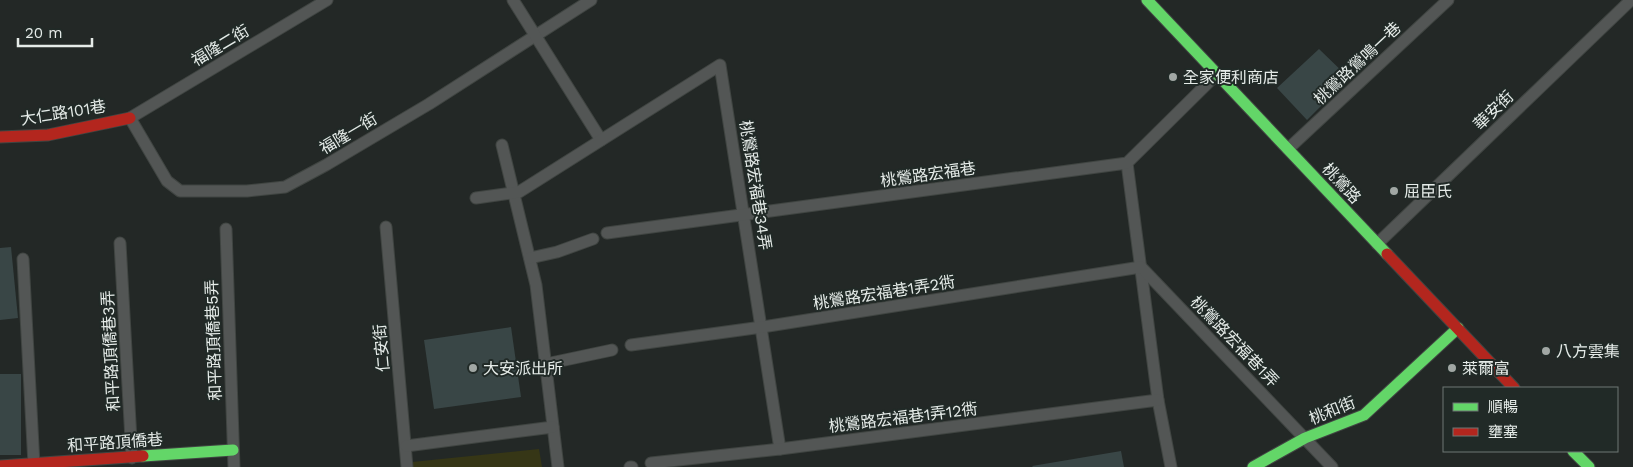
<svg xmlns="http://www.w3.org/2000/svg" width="1633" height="467" font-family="'Work Sans','Noto Sans TC',sans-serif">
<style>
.green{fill:#363616}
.building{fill:#394646}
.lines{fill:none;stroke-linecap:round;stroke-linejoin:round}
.lane-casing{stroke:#404542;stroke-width:13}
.fast-casing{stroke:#404542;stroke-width:13}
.jam-casing{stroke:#404542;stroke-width:13}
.lane{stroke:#535655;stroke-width:11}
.fast{stroke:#63d668;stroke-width:11}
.jam{stroke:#b3261e;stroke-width:11}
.poi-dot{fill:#a1a7a4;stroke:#212a27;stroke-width:2}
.labels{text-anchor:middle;stroke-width:4;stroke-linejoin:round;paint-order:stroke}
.street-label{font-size:16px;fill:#e5ebe8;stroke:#212a27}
.poi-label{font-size:16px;fill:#e5ebe8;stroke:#212a27;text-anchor:start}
</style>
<rect width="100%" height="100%" fill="#232826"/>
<path class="green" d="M539,449L542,467H412V462Z"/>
<g class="building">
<path d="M1319,49L1349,78L1307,120L1277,88Z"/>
<path d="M11,247L18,318L0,320V248Z"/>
<path d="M511,327L521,397L434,409L424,340Z"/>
<rect x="0" y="374" width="21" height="81"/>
<path d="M1121,451L1124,467H1033L1032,466Z"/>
</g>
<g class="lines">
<defs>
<g id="lane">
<path d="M327,0L130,118L167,181L180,191H247L285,187L326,165L429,104L591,0"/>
<path d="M513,0L601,140"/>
<path d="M502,145L536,285L558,467"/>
<path d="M1288,149L1448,0"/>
<path d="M1127,163L1158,400L1171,467"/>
<path d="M476,198L519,192L720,65L780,449"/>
<path d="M386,227L407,467"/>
<path d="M226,229L234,467"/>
<path d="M607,233L1127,163L1217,74"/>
<path d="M120,243L132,458"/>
<path d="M1377,244L1631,0"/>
<path d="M530,258L557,252L593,239"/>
<path d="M23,259L34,465"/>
<path d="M631,345L762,327L1141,267L1332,467"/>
<path d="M546,364L612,350"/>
<path d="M406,446L553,427"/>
<path d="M651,463L780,449L1158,400"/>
<path d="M630,467H632"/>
</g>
<g id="fast">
<path d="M1147,0L1387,254"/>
<path d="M1573,451L1589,467"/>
<path d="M143,456L233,450"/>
<path d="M1253,467L1305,438L1364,415L1458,328"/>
</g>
<g id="jam">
<path d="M0,137L48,135L130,118"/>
<path d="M1387,254L1514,388"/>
<path d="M0,466L143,456"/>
</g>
</defs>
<use href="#lane" class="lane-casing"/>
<use href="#fast" class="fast-casing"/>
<use href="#jam" class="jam-casing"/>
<use href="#lane" class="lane"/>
<use href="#fast" class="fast"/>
<use href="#jam" class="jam"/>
</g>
<g class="poi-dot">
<circle cx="1173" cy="77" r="5"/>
<circle cx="1394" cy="191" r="5"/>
<circle cx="1546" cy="351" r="5"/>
<circle cx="473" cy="368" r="5"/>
<circle cx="1452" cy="368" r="5"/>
</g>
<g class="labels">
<g class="street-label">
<text transform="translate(220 45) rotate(-31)" y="6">福隆二街</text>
<text transform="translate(1357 63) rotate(-43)" y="6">桃鶯路鶯鳴一巷</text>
<text transform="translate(1493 110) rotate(-44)" y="6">華安街</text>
<text transform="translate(63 112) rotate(-9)" y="6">大仁路101巷</text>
<text transform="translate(348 133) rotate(-31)" y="6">福隆一街</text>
<text transform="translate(928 174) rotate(-8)" y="6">桃鶯路宏福巷</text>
<text transform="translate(1342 183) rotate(47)" y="6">桃鶯路</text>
<text transform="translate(756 185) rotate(81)" y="6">桃鶯路宏福巷34弄</text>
<text transform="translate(884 292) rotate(-9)" y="6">桃鶯路宏福巷1弄2衖</text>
<text transform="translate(213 340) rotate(-92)" y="6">和平路頂僑巷5弄</text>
<text transform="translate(1235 341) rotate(46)" y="6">桃鶯路宏福巷1弄</text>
<text transform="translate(381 348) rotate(-95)" y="6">仁安街</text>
<text transform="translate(110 351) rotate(-93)" y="6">和平路頂僑巷3弄</text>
<text transform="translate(1332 410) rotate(-22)" y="6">桃和街</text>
<text transform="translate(903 417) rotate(-7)" y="6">桃鶯路宏福巷1弄12衖</text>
<text transform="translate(115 442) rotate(-4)" y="6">和平路頂僑巷</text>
</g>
<g class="poi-label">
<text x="1183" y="83">全家便利商店</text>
<text x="1404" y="197">屈臣氏</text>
<text x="1556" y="357">八方雲集</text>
<text x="483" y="374">大安派出所</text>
<text x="1462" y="374">萊爾富</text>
</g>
</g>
<rect x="1443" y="387" width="175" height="65" fill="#212a27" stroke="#6f7774"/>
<rect x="1453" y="403" width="25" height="8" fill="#63d668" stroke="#6f7774"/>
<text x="1488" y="412" font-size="15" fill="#e5ebe8">順暢</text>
<rect x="1453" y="428" width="25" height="8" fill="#b3261e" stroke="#6f7774"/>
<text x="1488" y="437" font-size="15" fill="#e5ebe8">壅塞</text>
<path d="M18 38v8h74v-8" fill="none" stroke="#e5ebe8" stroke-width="2.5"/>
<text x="25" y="38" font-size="15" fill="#e5ebe8" stroke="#212a27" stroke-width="4" paint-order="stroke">20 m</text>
</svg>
